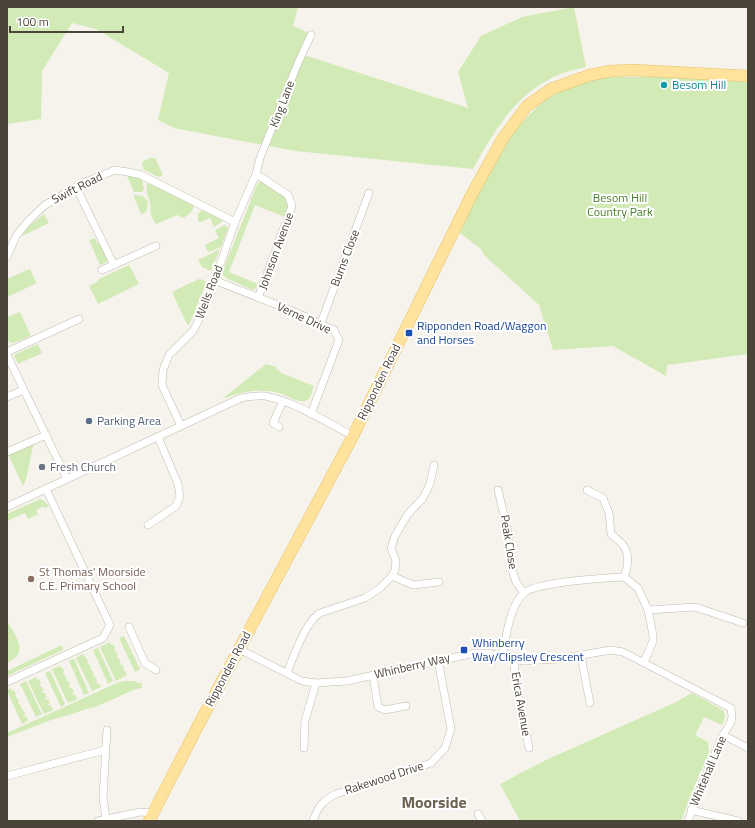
<svg xmlns="http://www.w3.org/2000/svg" width="755" height="828" font-family="'Titillium Web',sans-serif">
<style>
.green{fill:#d2eab5}
.lines{fill:none;stroke-linecap:round;stroke-linejoin:round}
.street-casing{stroke:#c2bbae;stroke-width:8}
.primary-casing{stroke:#e6c16a;stroke-width:12}
.street{stroke:#fff;stroke-width:7}
.primary{stroke:#ffe39c;stroke-width:11}
.culture-dot{fill:#0f9aa8;stroke:#fff;stroke-width:1.5}
.transit-dot{fill:#1a4fb4;stroke:#fff;stroke-width:1.5}
.service-dot{fill:#5c6f8a;stroke:#fff;stroke-width:1.5}
.worship-dot{fill:#6b7280;stroke:#fff;stroke-width:1.5}
.education-dot{fill:#8d6e63;stroke:#fff;stroke-width:1.5}
.labels{text-anchor:middle;stroke-width:4;stroke-linejoin:round;paint-order:stroke}
.culture-label{font-size:12px;fill:#0d838f;stroke:#fff;text-anchor:start}
.street-label{font-size:12px;fill:#4b4439;stroke:#fff}
.park-label{font-size:12px;fill:#4a7f2a;stroke:#fff}
.transit-label{font-size:12px;fill:#164399;stroke:#fff;text-anchor:start}
.service-label{font-size:12px;fill:#4e5e75;stroke:#fff;text-anchor:start}
.worship-label{font-size:12px;fill:#5b616d;stroke:#fff;text-anchor:start}
.education-label{font-size:12px;fill:#785e54;stroke:#fff;text-anchor:start}
.district-label{font-size:16px;font-weight:bold;fill:#6e6250;stroke:#fff}
</style>
<rect width="100%" height="100%" fill="#f6f3ec"/>
<g class="green">
<path d="M7,7H298L293,26L309,33L298,55L263,145L174,128L158,120L169,73L96,29L72,23L42,71L41,119L7,124Z"/>
<path d="M574,7L586,67C573,70 560,73 548,80C513,98 491,136 473,169L296,151L269,146L304,55L468,108L458,72L481,36L522,17Z"/>
<path d="M617,77H669L748,82V354L667,365L666,376L613,346L553,350L539,305L484,255L481,249L460,233L483,181L509,136L541,103L560,91L597,78Z"/>
<path d="M150,158H155L156,160L163,175L158,177L143,169L142,162Z"/>
<path d="M127,176H131L142,180L144,189L142,192H134Z"/>
<path d="M259,182H262L286,197L289,206L285,217L255,205L229,272L258,284L257,287L253,290L226,278L222,273L256,187Z"/>
<path d="M148,183L194,204C193,211 190,215 183,218L177,215L156,224C148,212 152,214 150,202C148,194 144,191 148,183Z"/>
<path d="M134,195L143,196L148,202L147,210L143,214H141L134,197Z"/>
<path d="M202,210L223,220V221L214,227L210,218L200,222L198,221V214Z"/>
<path d="M44,214L49,223L22,236L29,226Z"/>
<path d="M225,225L228,228L221,247L208,252L205,245L219,238L215,230Z"/>
<path d="M95,238L97,243L100,244L107,260V262L100,265L89,240Z"/>
<path d="M220,249L211,271L202,267L198,260Z"/>
<path d="M129,265L139,284L98,304L89,286L97,282L99,279Z"/>
<path d="M30,269L36,282L35,284L7,297V277L9,278Z"/>
<path d="M199,279L204,280L206,283L191,321L188,326L172,292Z"/>
<path d="M20,312L30,334V336L14,343H11L7,339V317Z"/>
<path d="M38,344L42,353L18,364L14,355Z"/>
<path d="M266,364L276,367V369L280,371L281,373L314,386C312,391 311,400 305,401C297,403 289,396 282,394C260,387 242,392 222,399Z"/>
<path d="M34,441L26,480L23,486L9,456L7,457V454Z"/>
<path d="M40,499L44,501L49,506L45,508L44,506L36,510L38,514L28,519L25,513L7,521V514Z"/>
<path d="M7,621C16,637 30,652 7,663Z"/>
<path d="M124,636L140,669L135,672L119,638Z"/>
<path d="M110,642L111,645L113,644L115,648L114,649L118,655L117,656L118,658H119L121,665L122,664L124,669H123L124,671H125L127,675L116,681L100,647Z"/>
<path d="M62,645L63,650L7,676V671Z"/>
<path d="M98,648L113,681L108,684L93,650Z"/>
<path d="M83,654L85,657H86L88,661L87,662L91,667L90,668L91,671L92,670L94,674L93,675L94,677L95,676L97,681L96,682L97,683H98L101,687L92,691L76,658Z"/>
<path d="M74,659L89,693L84,695L69,661Z"/>
<path d="M60,666L61,668H63L64,672L63,673L67,679H66L67,682L69,681L70,685L69,686L70,688H72L74,692L72,693L73,695L75,694L77,699L68,703L52,669Z"/>
<path d="M50,671L65,704L61,707L45,673Z"/>
<path d="M36,677L37,680L39,679L41,683L39,684L44,690L42,691L43,693H45L47,697L45,698L46,700L48,699L50,703L48,704L49,706H51L53,710L44,714L28,681Z"/>
<path d="M26,681L42,714L36,717L20,684Z"/>
<path d="M125,681H136L137,683H141L142,686V688L136,689L95,707L86,709L69,715L51,720L7,737V733L117,683Z"/>
<path d="M11,688L13,691L14,690L16,694L15,695L19,701L18,702L19,704H20L22,710H23L25,714L24,715L25,717L26,716L28,721L22,724L7,691V690Z"/>
<path d="M692,693L723,710C726,716 725,719 722,725L704,717L695,735L708,742L709,755L699,775L681,821H520L500,784L546,760L674,703Z"/>
</g>
<g class="lines">
<defs>
<g id="street">
<path d="M256,174L288,195L292,206L258,298"/>
<path d="M76,187L114,265"/>
<path d="M7,257L16,236L29,220L45,205L83,183L115,170L128,172L141,175L235,222"/>
<path d="M102,270L156,246"/>
<path d="M214,280L290,310L334,330L339,340L311,414"/>
<path d="M321,323L369,193"/>
<path d="M7,352L79,319"/>
<path d="M7,355L67,479"/>
<path d="M7,397L23,390"/>
<path d="M181,426L162,385L163,370L169,355L193,331L205,308L235,222L256,174L260,158L298,63L311,35"/>
<path d="M279,427L273,423L283,401"/>
<path d="M7,452L46,435"/>
<path d="M498,490L508,532L511,566L516,582L524,593"/>
<path d="M587,490L603,498L609,513L611,534C614,537 620,541 623,545C630,554 628,568 624,577"/>
<path d="M7,507L241,398C248,397 258,395 265,396C296,402 326,422 353,436"/>
<path d="M148,525L176,506L180,497L178,484L158,437"/>
<path d="M392,576L413,585L439,582"/>
<path d="M648,610L695,607L743,623"/>
<path d="M129,627L145,663L156,670"/>
<path d="M239,649L302,681L316,683L347,681L475,653H490L502,657L524,661L558,659L611,650L623,652L731,708L732,717L731,722L723,735L702,783L688,821"/>
<path d="M581,656L590,703"/>
<path d="M502,657C506,639 509,606 524,593C537,582 604,578 624,577L638,588L648,610L653,635V641L644,662"/>
<path d="M515,660L514,674L529,748"/>
<path d="M287,673C294,656 305,622 320,613L365,598L380,588L392,576L395,570L396,561L391,548L395,536L408,514L423,498L430,484L434,465"/>
<path d="M373,675L378,707L385,710L406,706"/>
<path d="M7,682L103,638L110,625L46,489"/>
<path d="M723,735L748,748"/>
<path d="M304,748L305,721L316,683"/>
<path d="M7,776L105,750"/>
<path d="M691,810L738,821"/>
<path d="M478,814L482,821"/>
<path d="M106,819L103,797L107,730"/>
<path d="M98,821L140,812L153,813"/>
<path d="M313,821C318,807 322,801 336,794L431,763L445,748L451,729L438,660"/>
</g>
<path id="primary" d="M149,821L199,724L353,436L471,196L503,138L527,106L551,89L590,75L611,71L633,70L748,76"/>
</defs>
<use href="#street" class="street-casing"/>
<use href="#primary" class="primary-casing"/>
<use href="#street" class="street"/>
<use href="#primary" class="primary"/>
</g>
<circle class="culture-dot" cx="664" cy="85" r="4"/>
<g class="transit-dot">
<rect x="405" y="329" width="8" height="8" rx="2"/>
<rect x="460" y="646" width="8" height="8" rx="2"/>
</g>
<circle class="service-dot" cx="89" cy="421" r="4"/>
<circle class="worship-dot" cx="42" cy="467" r="4"/>
<circle class="education-dot" cx="31" cy="579" r="4"/>
<g class="labels">
<g class="culture-label">
<text x="672" y="89">Besom Hill</text>
</g>
<g class="street-label">
<text transform="translate(282 104) rotate(-69)" y="4">King Lane</text>
<text transform="translate(77 188) rotate(-27)" y="4">Swift Road</text>
<text transform="translate(276 251) rotate(-70)" y="4">Johnson Avenue</text>
<text transform="translate(345 258) rotate(-69)" y="4">Burns Close</text>
<text transform="translate(209 292) rotate(-69)" y="4">Wells Road</text>
<text transform="translate(304 318) rotate(25)" y="4">Verne Drive</text>
<text transform="translate(379 382) rotate(-64)" y="4">Ripponden Road</text>
<text transform="translate(509 542) rotate(81)" y="4">Peak Close</text>
<text transform="translate(412 666) rotate(-13)" y="4">Whinberry Way</text>
<text transform="translate(228 669) rotate(-62)" y="4">Ripponden Road</text>
<text transform="translate(521 704) rotate(80)" y="4">Erica Avenue</text>
<text transform="translate(708 771) rotate(-67)" y="4">Whitehall Lane</text>
<text transform="translate(384 778) rotate(-18)" y="4">Rakewood Drive</text>
</g>
<g class="park-label">
<text x="620" y="202">Besom Hill<tspan x="620" dy="14">Country Park</tspan></text>
</g>
<g class="transit-label">
<text x="417" y="330">Ripponden Road/Waggon<tspan x="417" dy="14">and Horses</tspan></text>
<text x="472" y="647">Whinberry<tspan x="472" dy="14">Way/Clipsley Crescent</tspan></text>
</g>
<g class="service-label">
<text x="97" y="425">Parking Area</text>
</g>
<g class="worship-label">
<text x="50" y="471">Fresh Church</text>
</g>
<g class="education-label">
<text x="39" y="576">St Thomas' Moorside<tspan x="39" dy="14">C.E. Primary School</tspan></text>
</g>
<g class="district-label">
<text x="434" y="808">Moorside</text>
</g>
</g>
<rect width="755" height="828" fill="none" stroke="#4b4439" stroke-width="16"/>
<path d="M10 26v6h113v-6" fill="none" stroke="#4b4439" stroke-width="2"/>
<text x="16" y="26" font-size="12" fill="#4b4439" stroke="#ffffff" stroke-width="3" paint-order="stroke">100 m</text>
</svg>
